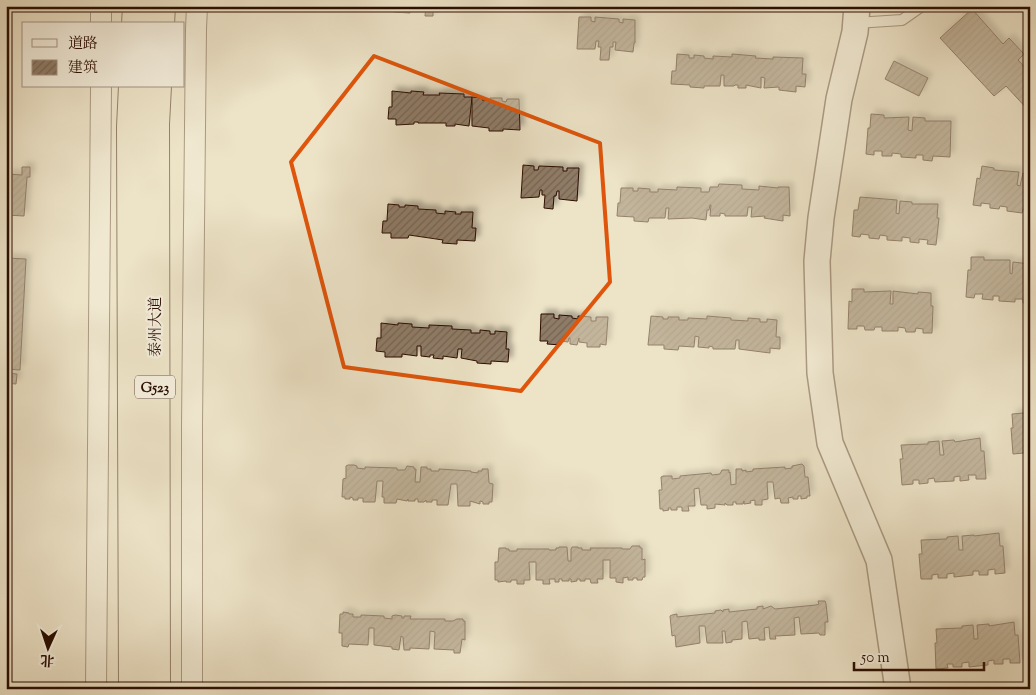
<svg xmlns="http://www.w3.org/2000/svg" width="1036" height="695" font-family="'Sorts Mill Goudy','Noto Serif SC',serif">
<style>
.building{fill:url(#building-hatch);stroke:#2a0d00;filter:url(#shadow)}
.lines{fill:none;stroke-linecap:round;stroke-linejoin:round}
.service-casing{stroke:#5b4232;stroke-width:12}
.minor-casing{stroke:#5b4232;stroke-width:22}
.tertiary-casing{stroke:#5b4232;stroke-width:28}
.trunk-casing{stroke:#2a0d00;stroke-width:30}
.service{stroke:#f3eddb;stroke-width:10}
.minor{stroke:#f3eddb;stroke-width:20}
.tertiary{stroke:#f3eddb;stroke-width:25}
.trunk{stroke:#ede3c7;stroke-width:28}
.marked{fill:none;stroke:#de550b;stroke-width:4;stroke-linejoin:round}
.labels{text-anchor:middle;stroke-width:4.5;stroke-linejoin:round;paint-order:stroke}
.shield{fill:#f3eddb;stroke:#665042;stroke-width:1}
.shield-label{font-size:14px;font-weight:bold;fill:#2a0d00}
.street-label{font-size:15px;fill:#2a0d00;stroke:#f3eddb}
</style>
<defs>
<pattern id="building-hatch" width="6" height="6" patternUnits="userSpaceOnUse" patternTransform="scale(1.25)"><rect width="6" height="6" fill="#8f7c67"/><path d="M-1 1l2-2M0 6l6-6M5 7l2-2" fill="none" stroke="#756452"/></pattern>
<filter id="shadow"><feDropShadow dx="4.5" dy="-4.5" stdDeviation="2.5" flood-color="#0004"/></filter>
</defs>
<rect width="100%" height="100%" fill="#ede3c7"/>
<filter id="stains"><feTurbulence type="fractalNoise" baseFrequency=".004" numOctaves="4"/><feColorMatrix values="0 0 0 0 .2 0 0 0 0 .09 0 0 0 0 .02 0 0 0 .5 -.17"/></filter>
<radialGradient id="worn" r=".72"><stop offset=".6" stop-color="#630" stop-opacity="0"/><stop offset="1" stop-color="#630" stop-opacity=".3"/></radialGradient>
<g class="building">
<path d="M394,6H410V13L394,12Z"/>
<path d="M426,6H433V16H425Z"/>
<path d="M449,6H470V11L459,10V9L449,10Z"/>
<path d="M972,9L1003,44L1009,38L1024,54L1018,60L1030,73V112L1006,86L994,96L940,38Z"/>
<path d="M579,17H591V21L595,22V17L619,19V22L623,23V19L635,20V43H634L633,52L615,50L616,42H613V47H610L609,60H600L601,47H598L599,41H596L595,49H577Z"/>
<path d="M677,54L689,55V58H694V55L704,56V58L713,59V56L732,57V54L756,56L755,58L773,59V57L803,58L802,74H806L805,87L796,86V92L779,90V87L764,88L765,78L761,77V88L746,85V88H738V85H735L734,86H724V75H721L720,86H704V88L690,87V85L671,84L672,71H676Z"/>
<path d="M894,61L928,78L919,96L885,79Z"/>
<path d="M392,91L411,93V91L424,92L423,95H440L439,93L464,94V97H472L469,126L455,124V126H446V123H418V122H414V124L396,125V119H388L389,107H392Z"/>
<path d="M472,97L483,98L482,100L491,101L490,98H502V101L506,102L507,99H519L520,130L503,129V131H489V128L472,126Z"/>
<path d="M871,114L884,115V118L909,117L908,130L912,131L913,117L925,118V121H951L950,157L933,156L932,161L923,160V155H916V158L901,157V154L892,153V156H882V151H874V155L866,154L868,128H870Z"/>
<path d="M523,165L534,166V170H538L539,166L563,167V171H567V168H579L577,201L559,199V191H557L556,196H554L553,209L544,208L545,195H542V190H540L539,197L521,198Z"/>
<path d="M982,166L994,168V170L1019,172L1017,185L1020,186L1023,173L1030,174V210L1023,209L1022,213L1007,211V207L1000,206L999,209L990,208V204L981,203V206L973,205L977,178L980,179Z"/>
<path d="M22,167H30V177H27L24,216L6,215L7,174L22,175Z"/>
<path d="M719,184L742,185V189L759,190V186L778,188V187H789L790,216L783,215V221L764,218L765,216L751,217L752,207H748L747,216H725V214L720,213V216H710L711,205H710L709,210H707L706,220L692,218L668,219L669,208H666L665,218H649L648,222L634,221V217L617,216L618,203H620L621,188H633V191H638V188L650,189V192H658V189L677,190V187L701,188V192H709L710,187H718Z"/>
<path d="M860,197L897,200L896,213L899,214L900,201L912,202V204H938L937,218H939L936,245L927,244L928,240L919,239V243L910,242V238L902,237V241L887,240V236L880,235L879,239L869,238V235L861,234L860,237L852,236L854,210H858Z"/>
<path d="M388,204L399,205V207H405V205L418,206V209L436,210V213L445,214V211L456,212L455,214H461V212H473L472,228H476L475,241L457,240V244L442,243L443,240L409,235L408,238H391V233H382L383,221H387Z"/>
<path d="M971,257H984V260H1010V273L1012,274L1013,262L1030,264V303H1023V299H1015V302L999,301V296H993V300L982,299L983,294H975L974,298L966,297L968,270H971Z"/>
<path d="M6,258L26,259L20,370L6,369Z"/>
<path d="M852,289H864V292L891,291L890,304H893V291L918,294V292L931,293V306H933L932,333H923V329L916,328L915,332H906L905,328L898,327V331H882V327H875L874,330H865L864,326H857V329H848L849,301L852,302Z"/>
<path d="M541,314H554V318L559,319V315L572,316V318L578,319V316L591,317V321H596V317H608L606,345L600,344V347H587V343L579,342V338L577,345L570,344V338H569L568,342L561,341V345L547,344L548,341H540Z"/>
<path d="M651,316L663,317V319H668V317H679V320H688V318L707,319V316L731,318V320L748,321V318L760,319V322H767V319L777,320L776,337H780V349L770,348V353L739,349V340H736L735,349H713V347L709,346V348L698,347L699,337L695,336L694,347L679,346L678,350L664,349V345H648Z"/>
<path d="M381,323L398,325V323L412,324V327L429,328V325L452,326V329L471,330V333H480V330L490,331V334H495V331L507,332L506,349H509L508,362L491,361V364L477,363V361L461,358L462,349H458L457,358L443,356V359L433,358L434,355H430V357L421,356V346H417V356L402,354V357H385V352L376,351L377,338H381Z"/>
<path d="M6,373L17,374L16,384L6,383Z"/>
<path d="M1024,413L1030,414V453L1029,449L1024,450V453L1013,454L1011,428H1013L1012,414Z"/>
<path d="M980,438L981,451H984L986,479H976V475H968L969,480L960,481V476L954,477V481L935,482L934,478L928,479V483L919,484V480H913V484L902,485L900,459H903L901,445L928,444V442L939,441L940,455H944L942,441L954,440L955,442Z"/>
<path d="M802,464L804,466L805,477H808L810,496H807V498L801,499V496H798V499H793V497L788,498L789,503H781L780,498L775,499L773,482H767L768,499L762,500V505H755V500L750,501L751,503L744,504V501L743,504H736V502H733V505H727L725,503V505L715,504V508L707,509V505H701L699,488L694,489L695,506H688L689,511H682V507H677V510H671V508H668L669,510L663,511V509H660L659,490H662L661,477L663,476H672V479L680,478V476L711,473L712,475L720,474L722,470H729V473L730,472L731,485L736,484V469H742V471L746,470V472L753,471V469L785,467V469L792,468V466Z"/>
<path d="M348,465H354L357,466V468L365,469V467L397,468V470H405L407,466L414,467V469H416L415,482H420L421,467H427V469H431V471H439V469L471,471V472L478,473V471H482V469H488L489,483L493,484L492,502H489V504H483V502L480,501V504L470,501V506H458L457,484H451L448,505H437V500H432V502H426V500L424,502H418V499H415V501H408V499L407,501L397,499L396,503H384V497H382L383,481H377L375,502H363V498H358V500H353V498L350,497V499H345V497H342L343,479L346,478V466Z"/>
<path d="M999,533L1000,546H1003L1005,573L995,574V569L988,570V575H979V571H973V575L954,577V573L947,574V578H938V574L932,575V579H921L919,554H922L921,540L947,539V537L958,536L959,550H963L962,536L974,535V536Z"/>
<path d="M632,546H640V548H642V560L645,559V577H643L642,580H637V578H633V580H628V577L623,578V583L616,582V578H610V560H603V579H597L598,583H591L590,579H585V581H580V579H577V581L571,582V579H569V581H562V579H559V582H555V579H549L550,584H543V580H536V562H529L530,580H524V584H517V580H511V582H506V581L498,582V580H495V562H498L499,548H506V549H509V551H517V549H549V550H556V548H559V547H567L568,561H571V549L572,547H578V548H582V550H591L590,548H622V549H630Z"/>
<path d="M818,601H825L826,604L828,622H825V635H820L819,633L801,634L799,617L794,618L795,635L775,636L776,639H770L769,627L764,628L765,640H759V638L749,639L747,621L742,622V639L732,640V642L726,643L725,631H722L723,643H707L705,626H699L700,643L676,647L675,635L672,636L670,616L672,615L677,614V617L715,613V611L721,610L723,612V610L729,609V612L757,609V607L763,606V609L771,606L775,609L816,605L819,604Z"/>
<path d="M343,612L349,613V614H353V617H361V615L384,616V618L392,619V616L395,615L402,616V618H404V616H411L410,619H445V621H453L457,619H463V621H465V640L462,639L460,653H454V650L434,649L435,632L430,631L429,649L410,648V650H404L403,637L401,636L399,650L392,649V647L374,645V628H369L368,645L349,644L348,647L342,646V633H339L340,614H343Z"/>
<path d="M1014,622L1015,635H1018L1020,663H1010V659H1003V664H994V660L988,661V665L969,667V662L962,663V667H953V664H947L948,668L936,669L935,643H937L936,629L962,628V626L973,625L974,639H978L977,625L989,624V626Z"/>
</g>
<g class="lines">
<defs>
<path id="service" d="M856,23L902,20L922,6"/>
<g id="minor">
<path d="M101,24V6"/>
<path d="M96,689L101,86"/>
<path d="M192,689V424L196,29L197,6"/>
</g>
<path id="tertiary" d="M857,6L855,32L839,99L821,218L817,261L820,373L830,443L879,560L898,689"/>
<g id="trunk">
<path d="M136,24L137,6"/>
<path d="M160,24L161,6"/>
<path d="M133,689L131,127L133,86"/>
<path d="M156,689L155,124L157,86"/>
</g>
</defs>
<use href="#service" class="service-casing"/>
<use href="#minor" class="minor-casing"/>
<use href="#tertiary" class="tertiary-casing"/>
<use href="#trunk" class="trunk-casing"/>
<use href="#service" class="service"/>
<use href="#minor" class="minor"/>
<use href="#tertiary" class="tertiary"/>
<use href="#trunk" class="trunk"/>
</g>
<path d="M0 0H1036V695H0ZM374,56L600,143L610,282L521,391L344,367L291,162Z" fill="#ede3c7" fill-opacity=".55" fill-rule="evenodd"/>
<path class="marked" d="M374,56L600,143L610,282L521,391L344,367L291,162Z"/>
<g class="labels">
<rect class="shield" x="135" y="375.5" width="40" height="23" rx="4"/>
<g class="shield-label">
<text x="155" y="392">G523</text>
</g>
<g class="street-label">
<text transform="translate(155 327) rotate(-90)" y="5">泰州大道</text>
</g>
</g>
<rect width="1036" height="695" fill="none" stroke="#ede3c7" stroke-width="25"/>
<rect x="8" y="8" width="1021" height="680" fill="none" stroke="#2a0d00" stroke-width="2.5"/>
<rect x="12" y="12" width="1011" height="670" fill="none" stroke="#2a0d00"/>
<rect x="22" y="22" width="162" height="65" fill="#f3eddb" stroke="#a39383"/>
<rect x="32" y="39" width="25" height="8" fill="#f3eddb" stroke="#a39383"/>
<text x="68" y="48" font-size="15" fill="#2a0d00">道路</text>
<rect x="32" y="60" width="25" height="15" fill="url(#building-hatch)" stroke="#a39383"/>
<text x="68" y="72" font-size="15" fill="#2a0d00">建筑</text>
<g transform="translate(48 648) rotate(183)" stroke="#f3eddb" stroke-width="4" paint-order="stroke">
<path d="M0-4L9 19L0 12L-9 19Z" fill="#2a0d00"/>
<text y="-8" font-size="14" font-weight="bold" text-anchor="middle" fill="#2a0d00">北</text>
</g>
<path d="M854 662v8h130v-8" fill="none" stroke="#2a0d00" stroke-width="2.5"/>
<text x="861" y="662" font-size="15" fill="#2a0d00" stroke="#f3eddb" stroke-width="4" paint-order="stroke">50 m</text>
<rect width="100%" height="100%" filter="url(#stains)"/>
<rect width="100%" height="100%" fill="url(#worn)"/>
</svg>
